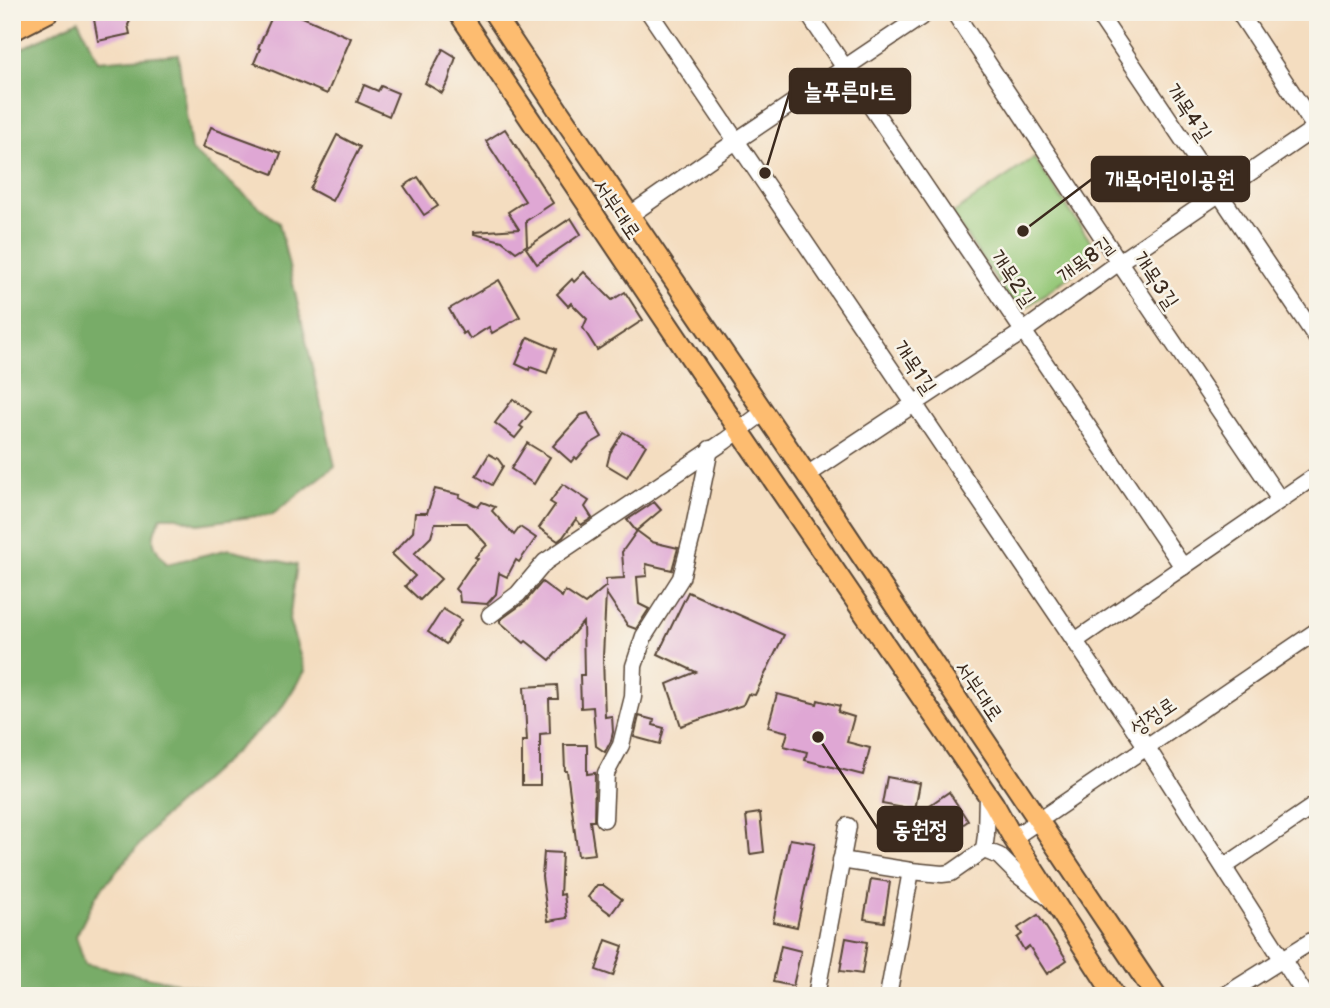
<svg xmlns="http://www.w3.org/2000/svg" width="1330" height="1008" font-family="'Balsamiq Sans','Poor Story',sans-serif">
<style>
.green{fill:#95c878;stroke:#68794b;stroke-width:2}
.forest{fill:#78ac68;stroke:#5a6b43;stroke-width:2}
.building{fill:#dfa7d4}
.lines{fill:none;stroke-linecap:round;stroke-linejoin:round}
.minor-casing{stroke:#574536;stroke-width:19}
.major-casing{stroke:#574536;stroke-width:23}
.minor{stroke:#fff;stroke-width:16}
.major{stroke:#fdbc70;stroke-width:19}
.labels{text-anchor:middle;stroke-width:5;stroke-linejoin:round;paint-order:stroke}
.street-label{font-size:21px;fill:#3b2a1e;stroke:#f7f3e8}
.leader{fill:none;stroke:#3b2a1e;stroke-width:2.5}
.callout-dot{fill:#3b2a1e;stroke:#f7f3e8;stroke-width:2.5}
.callout{fill:#3b2a1e;stroke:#3b2a1e;stroke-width:2.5}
.callout-label{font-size:23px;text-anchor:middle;font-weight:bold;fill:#fff}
</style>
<rect width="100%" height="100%" fill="#f7f3e8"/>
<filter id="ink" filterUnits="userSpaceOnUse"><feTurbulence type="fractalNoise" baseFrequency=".0143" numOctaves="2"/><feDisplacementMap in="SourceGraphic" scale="14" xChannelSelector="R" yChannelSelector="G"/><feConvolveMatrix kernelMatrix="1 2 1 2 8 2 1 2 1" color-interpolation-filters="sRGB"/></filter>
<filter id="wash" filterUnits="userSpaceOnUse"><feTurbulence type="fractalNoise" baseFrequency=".00686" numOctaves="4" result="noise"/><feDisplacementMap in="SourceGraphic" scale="28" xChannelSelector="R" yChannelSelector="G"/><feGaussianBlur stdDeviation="1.57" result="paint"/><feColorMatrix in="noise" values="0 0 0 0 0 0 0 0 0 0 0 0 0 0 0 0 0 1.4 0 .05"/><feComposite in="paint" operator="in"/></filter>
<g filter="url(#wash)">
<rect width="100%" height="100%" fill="#f4ddc0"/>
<path class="green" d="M1034,158L1095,248L1094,259L1025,308H1015L952,214Z"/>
<path class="forest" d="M78,20L98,61L178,54L191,150L279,223L335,466L273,514L198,524L177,517H161C148,540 153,546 167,564L229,549L297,565L289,620L305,671L279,712L163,817L97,894L76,936L85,964L239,996H12V53Z"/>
<g id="blocks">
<g class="building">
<path d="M101,12H126L131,19L128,25L130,34L98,41L93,14Z"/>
<path d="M274,12H291L351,38L327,94L254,63L260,49L258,48Z"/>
<path d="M443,49L456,57L448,82L442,93L425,83Z"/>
<path d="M364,85L378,91L381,86L398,93L389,116L357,102Z"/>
<path d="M211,127L281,153L273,174L203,147Z"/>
<path d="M505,129L553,203L526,221L527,245L516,252L502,241L474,234V232L519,229L508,212L525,201L486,141Z"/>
<path d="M337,135L360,147L332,201L310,189Z"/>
<path d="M418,177L438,206L424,215L404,186Z"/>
<path d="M571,218L581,234L537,264L526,248Z"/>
<path d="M584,272L612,300L625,292L643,320L597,350L583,328L587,319L571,303L568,306L557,294L572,279L574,282Z"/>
<path d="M499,280L520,317L492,333L489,327L470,339L466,332L463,334L449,309Z"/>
<path d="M528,337L556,349L547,373L530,367L529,370L516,364Z"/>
<path d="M513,399L531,412L520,426L523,428L515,438L495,423Z"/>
<path d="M588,413L602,437L590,444L577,459L575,457L571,462L553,446L581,415Z"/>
<path d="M623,432L646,445L627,477L607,465L610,453Z"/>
<path d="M527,443L550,457L534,484L511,469Z"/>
<path d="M489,454L498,459L503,466L492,485L476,476Z"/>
<path d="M563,484L589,501L585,507L592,518L581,525L576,519L563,537L558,541L539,528L555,505L550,502Z"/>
<path d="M435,489L460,495L459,497L478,507L482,502L495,507L492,511L514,535L520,527L536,538L519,562L516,560L507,577L499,573L496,594L487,604L460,602L459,593L455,589L471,566L478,559L475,557L487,545L467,523H435L431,537L414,554L441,579L420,600L405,586L415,576L392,554L413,532L415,513H427Z"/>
<path d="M654,502L661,510L636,531L627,520Z"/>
<path d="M637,531L652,542L678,548L672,570L646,564L647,576L637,577L639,604L649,609L636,629L628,626L606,593L603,657L605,717L612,716L613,732L611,741L605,752L596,746L593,707L581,708L580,675H584L583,622L550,660L526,641L524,643L500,622V620L525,602L542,582L562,597L565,591L585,604L606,586V579L624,578L622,552Z"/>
<path d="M688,592L784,635L755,695L748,694L743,705L681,726L667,684L696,672L658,654Z"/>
<path d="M443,609L461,620L446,644L428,632Z"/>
<path d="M557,685L558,699H549L550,733L540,734V785H522V741H527L524,687Z"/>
<path d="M777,694L817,704L818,700L840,706L838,712L854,717L847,742L870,748L863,775L805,760L807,752L784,746L788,732L768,727Z"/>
<path d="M639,716L654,720L653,725L664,728L660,744L634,737Z"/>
<path d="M564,745H587V774L595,773L594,821H590L595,854L578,856L567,771H565Z"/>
<path d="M887,777L920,783L915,810L882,804Z"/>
<path d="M949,792L968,821L949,834L930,805Z"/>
<path d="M760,813L764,852L750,854L746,815Z"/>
<path d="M790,839L815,843L797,927L773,922Z"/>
<path d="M544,852L562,853L560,895L564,894L567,918L548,921L542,877Z"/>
<path d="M871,879L890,882L884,922L864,919Z"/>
<path d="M597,885H603L622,899L611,914L588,897Z"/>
<path d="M1038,915L1067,960L1047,974L1029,946L1024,950L1017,938L1022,934L1018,928Z"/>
<path d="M846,938L867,942L862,974L840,971Z"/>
<path d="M606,940L623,946L613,976L596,970Z"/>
<path d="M781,946L801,951L793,986L773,982Z"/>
</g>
</g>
</g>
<g filter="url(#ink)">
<use href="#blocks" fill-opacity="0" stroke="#574536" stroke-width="2"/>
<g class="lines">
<defs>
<g id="minor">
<path d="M649,12L1146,746L1306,996"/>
<path d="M807,12L1183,567"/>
<path d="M954,12L1119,262L1280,500"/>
<path d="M1097,12L1318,340"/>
<path d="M1239,12L1318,132"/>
<path d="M630,215L736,141L928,12"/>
<path d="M807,475L1024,331L1119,262L1318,126"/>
<path d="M490,615L518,594L545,562L725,441L764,412"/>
<path d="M1075,641L1318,474"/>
<path d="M604,819L606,773L621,745L633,697L634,666L644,636L681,578L693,532L710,449"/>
<path d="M1013,838L1318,630"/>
<path d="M984,850L999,856L1018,875L1049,898"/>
<path d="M841,860L911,871L942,874L951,873L984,850L986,835L987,793"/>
<path d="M1224,867L1318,803"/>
<path d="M816,996L848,826"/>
<path d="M888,996L911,871"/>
<path d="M1224,996L1318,937"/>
</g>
<g id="major">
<path d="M458,12L739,430L994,804L1013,838L1115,996"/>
<path d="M493,12L558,110L832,512L1156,996"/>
<path d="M12,31L49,12"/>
</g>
</defs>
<use href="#minor" class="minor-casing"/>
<use href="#major" class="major-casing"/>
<use href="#minor" class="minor"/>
<use href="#major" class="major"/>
</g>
</g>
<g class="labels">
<g class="street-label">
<text transform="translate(1189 112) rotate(56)" y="7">개목4길</text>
<text transform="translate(617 209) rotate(56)" y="7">서부대로</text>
<text transform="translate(1085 260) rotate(-36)" y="7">개목8길</text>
<text transform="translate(1013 278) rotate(56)" y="7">개목2길</text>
<text transform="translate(1156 280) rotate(56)" y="7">개목3길</text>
<text transform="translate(915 367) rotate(56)" y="7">개목1길</text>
<text transform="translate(979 691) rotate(56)" y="7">서부대로</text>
<text transform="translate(1153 716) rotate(-34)" y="7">성정로</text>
</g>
</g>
<path class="leader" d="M765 173L790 91M1023 231L1092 179M818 737L878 829"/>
<g class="callout-dot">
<circle cx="765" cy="173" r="7"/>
<circle cx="1023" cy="231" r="7"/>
<circle cx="818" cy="737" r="7"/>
</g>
<g class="callout">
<rect x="790" y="69" width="120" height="44" rx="7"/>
<rect x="1092" y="157" width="157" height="44" rx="7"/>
<rect x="878" y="807" width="84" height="44" rx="7"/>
</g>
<g class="callout-label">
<text x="850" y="99">늘푸른마트</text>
<text x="1170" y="187">개목어린이공원</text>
<text x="920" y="837">동원정</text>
</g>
<rect width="1330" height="1008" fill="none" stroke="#f7f3e8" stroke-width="42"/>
</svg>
